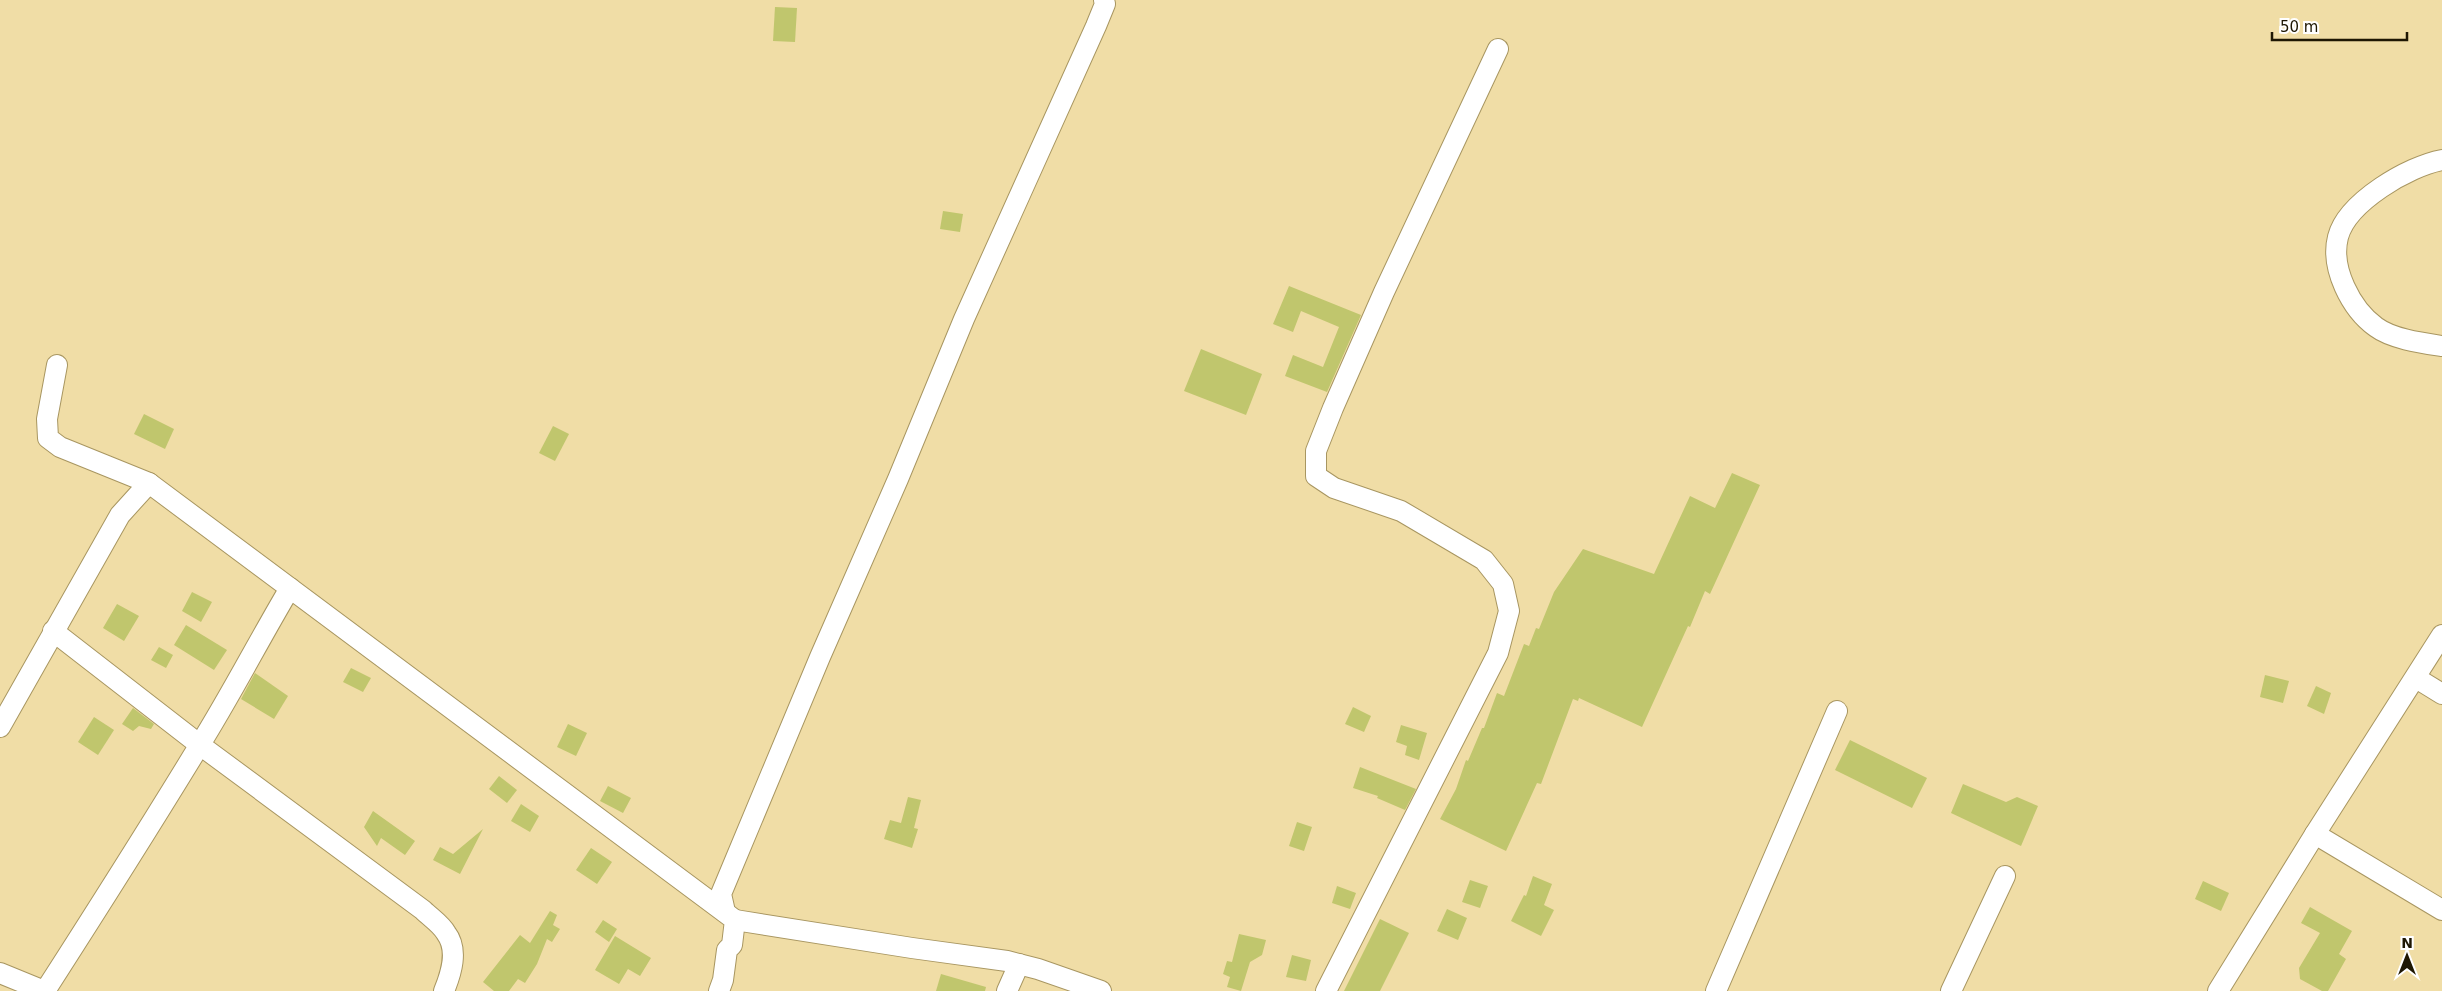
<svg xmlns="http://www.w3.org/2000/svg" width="2442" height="991" font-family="'DejaVu Sans',sans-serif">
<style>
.building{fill:#c0c66d}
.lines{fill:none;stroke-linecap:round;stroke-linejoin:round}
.minor-casing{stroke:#a89661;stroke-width:22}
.minor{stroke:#fff;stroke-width:20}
</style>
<rect width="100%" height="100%" fill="#f0dda6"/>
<g class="building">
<path d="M775,7L797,8L795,42L773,41Z"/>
<path d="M943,211L963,214L960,232L940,229Z"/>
<path d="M1289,286L1361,315L1327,392L1285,376L1293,355L1323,367L1339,327L1301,311L1293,332L1273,324Z"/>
<path d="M1201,349L1262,374L1246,415L1184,391Z"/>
<path d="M144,414L174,429L165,449L134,434Z"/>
<path d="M553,426L569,434L555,461L539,453Z"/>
<path d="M1732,473L1760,485L1710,594L1705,591L1690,627L1688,626L1642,727L1579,698L1578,701L1573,699L1541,784L1537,783L1506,851L1440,819L1456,789L1466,760L1468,761L1482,728H1484L1497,693L1504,696L1524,644L1529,646L1536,628L1539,629L1554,592L1583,549L1654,574L1690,496L1715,508Z"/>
<path d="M192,592L212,602L201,622L182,611Z"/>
<path d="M117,604L139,616L124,641L103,628Z"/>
<path d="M186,625L227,650L214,670L174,645Z"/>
<path d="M159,647L173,655L166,668L151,660Z"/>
<path d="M351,668L371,678L363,692L343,682Z"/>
<path d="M255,673L288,696L274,719L241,699Z"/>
<path d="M2265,675L2289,681L2283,703L2260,697Z"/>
<path d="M2316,686L2331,693L2324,714L2307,706Z"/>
<path d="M1353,707L1371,716L1364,732L1345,724Z"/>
<path d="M133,708L154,724L151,729L139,726L133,731L122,724Z"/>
<path d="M94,717L114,730L98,755L78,742Z"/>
<path d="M568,724L587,733L576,756L557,747Z"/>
<path d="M1401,725L1427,733L1419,760L1405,755L1407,746L1396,742Z"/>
<path d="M1850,740L1927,778L1912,808L1835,770Z"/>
<path d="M1360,767L1416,789L1405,810L1377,798L1378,796L1353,788Z"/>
<path d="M499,776L517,790L507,803L489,789Z"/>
<path d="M1963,784L2006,802L2017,797L2038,806L2021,846L1951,813Z"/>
<path d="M608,786L631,798L623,813L600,801Z"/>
<path d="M908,797L921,800L914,828L918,829L912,848L884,839L890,820L901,823Z"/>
<path d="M521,804L539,816L530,832L511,821Z"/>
<path d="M373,811L415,841L405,855L381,838L377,846L364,827Z"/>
<path d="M1297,822L1312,827L1304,851L1289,846Z"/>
<path d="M483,829L460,874L433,860L440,847L453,854Z"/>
<path d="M591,848L612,862L597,884L576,870Z"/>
<path d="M1533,876L1552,884L1544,905L1554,910L1541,936L1511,921L1524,895L1526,896Z"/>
<path d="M1470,880L1488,886L1480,908L1462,902Z"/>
<path d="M2203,881L2229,893L2221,911L2195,899Z"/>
<path d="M1337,886L1356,893L1350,909L1332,903Z"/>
<path d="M2310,907L2352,931L2339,954L2346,959L2328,991H2322L2300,979L2299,968L2320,933L2301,923Z"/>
<path d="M1447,909L1467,918L1458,940L1437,931Z"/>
<path d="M550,911L557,915L553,925L560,929L552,942L547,939L537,964L525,983L518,979L509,991H494L483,982L520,935L530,943Z"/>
<path d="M1380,919L1409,933L1380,991H1344Z"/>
<path d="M603,920L617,929L609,942L595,932Z"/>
<path d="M1239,934L1266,940L1262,955L1250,962L1241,991L1227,987L1230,977L1223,974L1227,961L1232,962Z"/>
<path d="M615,936L651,958L640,976L628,969L619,984L595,970Z"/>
<path d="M1292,955L1311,960L1306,981L1286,977Z"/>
<path d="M941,974L986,987L985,991H936Z"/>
</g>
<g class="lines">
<defs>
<g id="minor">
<path d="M2442,160C2409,166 2347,202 2338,237C2330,268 2351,309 2376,327C2392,339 2422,343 2442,346"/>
<path d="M57,365L47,419L48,438L60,447L149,483L735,920L732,945L727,950L723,980L719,991"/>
<path d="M53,631L200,745L423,910C430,917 441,924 446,933C459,950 451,974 444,991"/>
<path d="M2416,678L2442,694"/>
<path d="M0,727L120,515L149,483"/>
<path d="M2315,834L2442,910"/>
<path d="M725,912L721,894L820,657L898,479L964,319L1096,26L1105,4L1104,0"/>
<path d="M735,920L912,948L1007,961L1038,969L1101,991"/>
<path d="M0,973L44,991"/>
<path d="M45,991C97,910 149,828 199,746C231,695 259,640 290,588"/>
<path d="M1007,991L1019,964"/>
<path d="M1326,991L1498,653L1509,611L1503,584L1484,560L1401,511L1334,488L1316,476V451L1333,408L1384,292L1498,49"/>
<path d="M1716,991L1837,711"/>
<path d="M1951,991L2005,876"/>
<path d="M2218,991L2315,834L2442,635"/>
</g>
</defs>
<use href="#minor" class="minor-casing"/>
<use href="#minor" class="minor"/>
</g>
<g transform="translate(2407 956)" stroke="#ffffff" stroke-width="4" paint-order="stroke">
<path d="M0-4L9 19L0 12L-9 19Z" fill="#1e1703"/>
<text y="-8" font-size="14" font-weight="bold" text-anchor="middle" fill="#1e1703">N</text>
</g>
<path d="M2272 32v8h135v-8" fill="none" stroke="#1e1703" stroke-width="2.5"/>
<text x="2280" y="32" font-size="15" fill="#1e1703" stroke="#ffffff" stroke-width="4" paint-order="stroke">50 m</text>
</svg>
